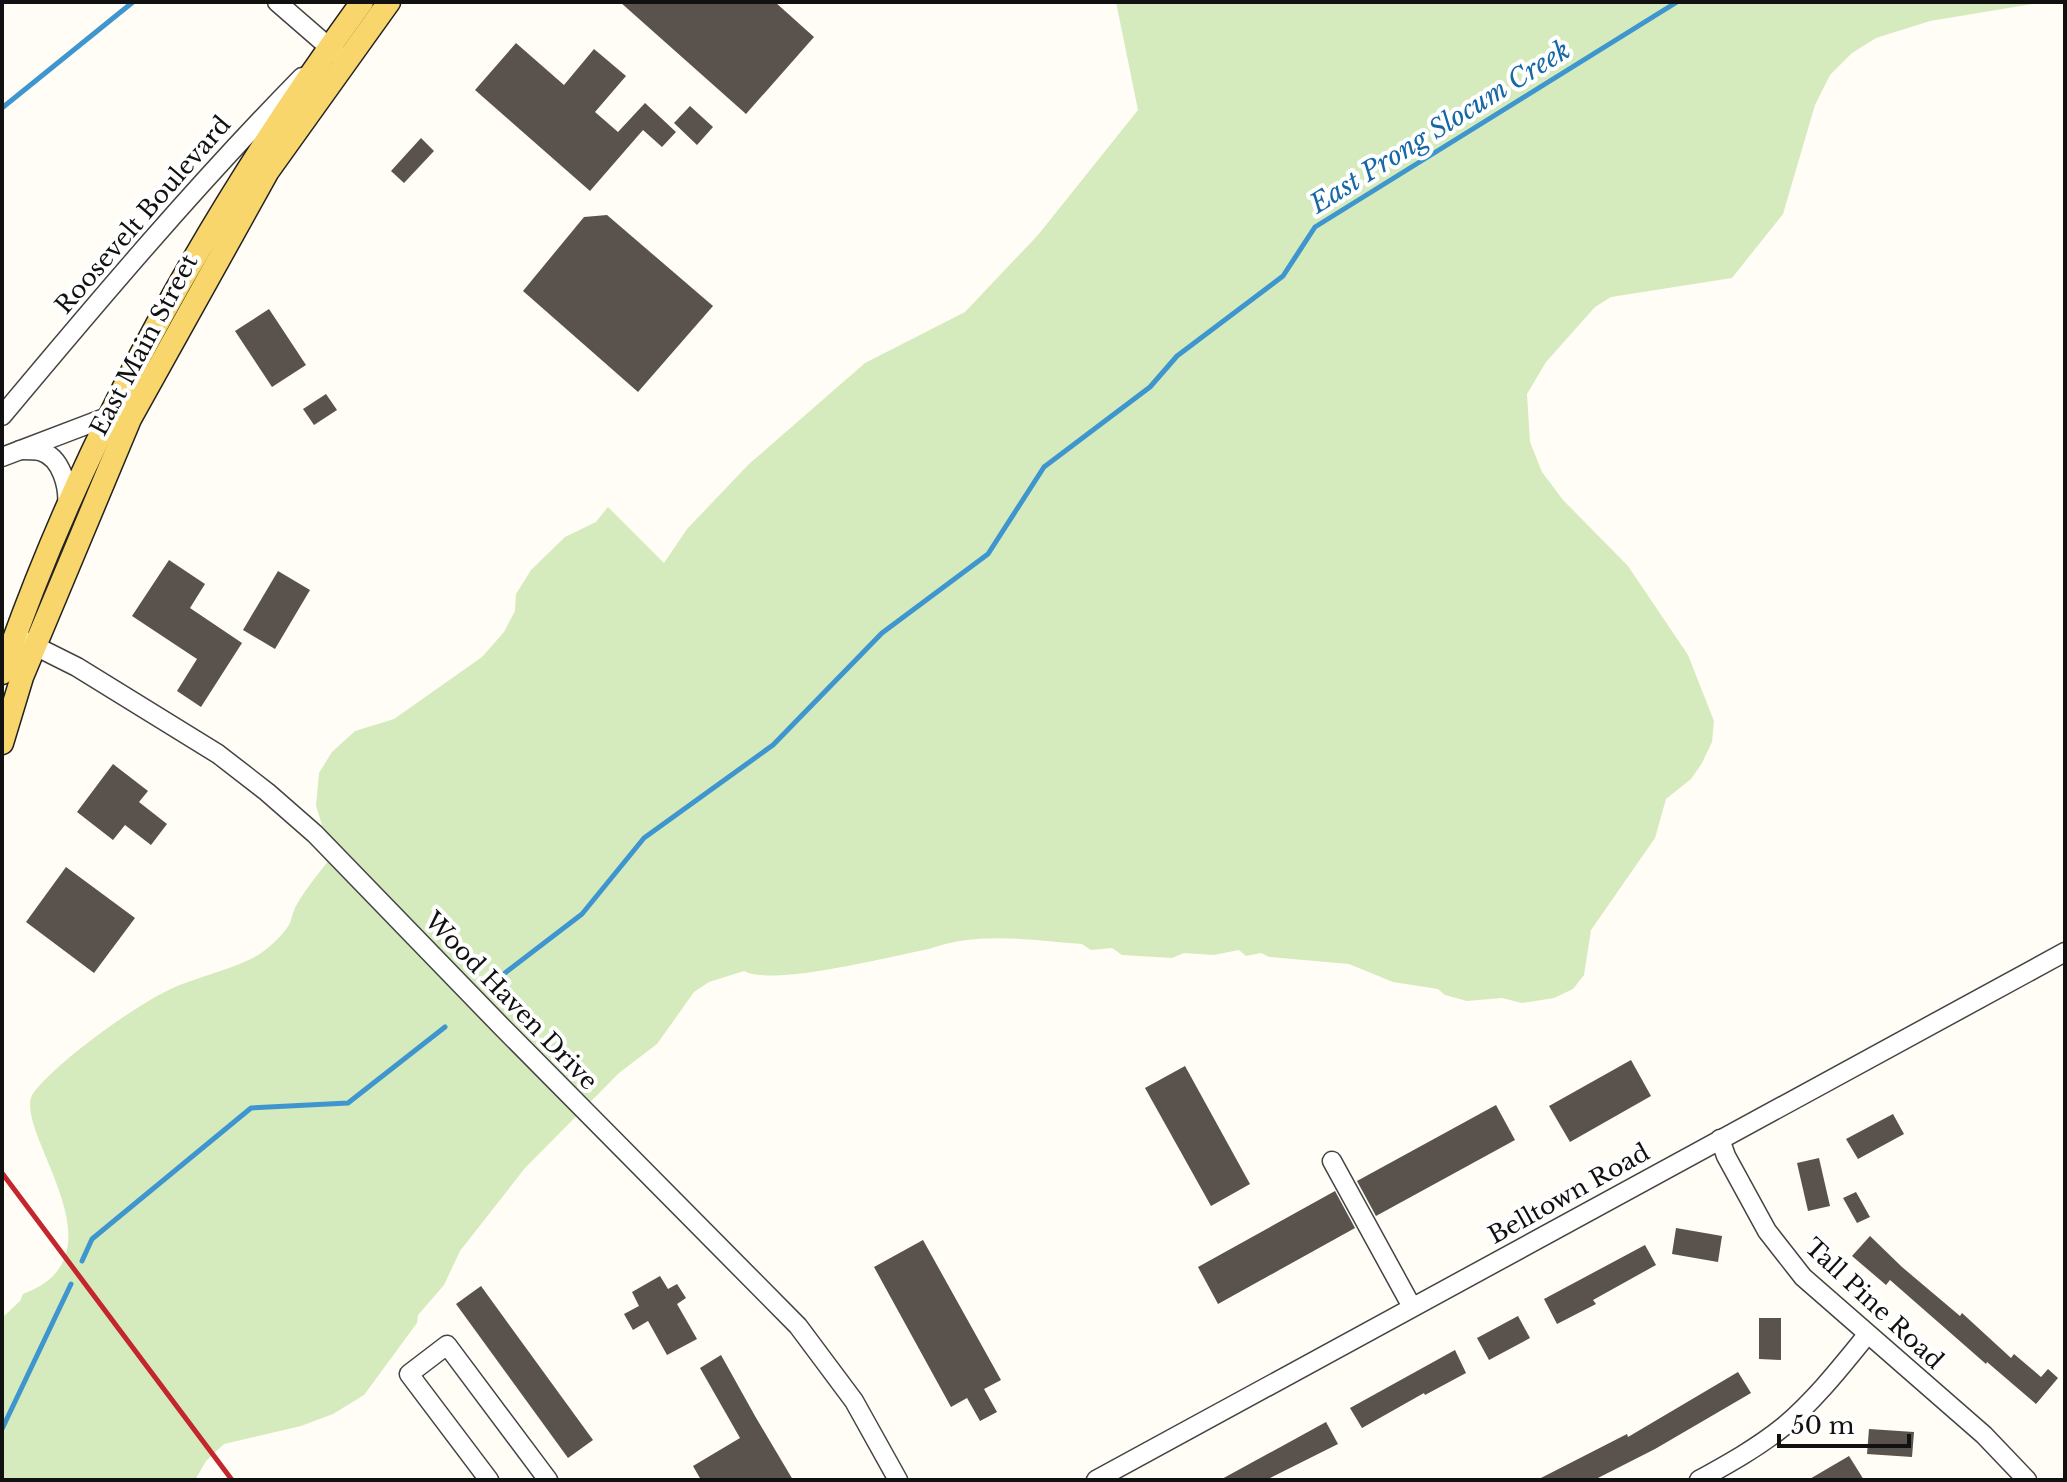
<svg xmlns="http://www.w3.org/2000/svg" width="2067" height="1482" font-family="'Libre Baskerville',serif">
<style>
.green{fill:#d5ebbd}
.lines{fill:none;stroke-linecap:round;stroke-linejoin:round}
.stream{stroke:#3f96cf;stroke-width:5}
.building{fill:#5a524d}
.minor-casing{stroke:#444;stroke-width:21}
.major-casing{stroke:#222;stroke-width:25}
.minor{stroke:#fff;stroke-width:18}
.major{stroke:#f9d66b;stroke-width:22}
.rail{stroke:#c4262e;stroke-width:5}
.labels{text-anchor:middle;stroke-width:8;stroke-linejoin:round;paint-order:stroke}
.street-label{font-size:24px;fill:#111;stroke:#fff}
.water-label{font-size:26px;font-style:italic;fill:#1768a6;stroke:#fff}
</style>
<rect width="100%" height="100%" fill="#fffdf5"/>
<path class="green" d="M1116,2H2045L1930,21L1876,38L1852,53L1830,75L1815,105L1783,214L1732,278L1611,297L1595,307L1546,362L1527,394L1530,442L1542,472L1563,500L1628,566L1688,655L1714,721L1712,742L1702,763L1691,779L1666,799L1655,838L1591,930L1584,975L1573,989L1554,998L1522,1003L1502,998L1467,1001L1445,995L1438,989L1393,982L1349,964L1269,957L1261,953L1246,956L1239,950L1214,955L1184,953L1172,958L1122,955L1112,948L1091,950L1082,944C1032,940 977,931 929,949C892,956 773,987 744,971L709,982L694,992L657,1044L619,1073L525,1168L460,1251L444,1285L418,1315L417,1323L364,1395L333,1414L301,1426L224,1444L206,1461L195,1480H2V1318L20,1301L23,1294C132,1254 7,1126 34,1092C59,1060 138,1003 175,987C198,977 243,966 261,953C270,947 285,933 290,923C292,917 293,911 296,906C306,888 320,872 332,856L316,806L319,773L332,752L355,731L394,719L482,657L504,632L515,611L516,594L531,570L565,537L596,522L608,507L664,563L687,529L749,464L865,363L965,312L1038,235L1138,110Z"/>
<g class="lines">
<g class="stream">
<path d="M2,108L133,2"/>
<path d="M501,976L582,914L644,838L773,745L882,633L988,554L1044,467L1150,387L1177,356L1283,276L1315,227L1677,2"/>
<path d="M82,1261L92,1239L251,1108L348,1103L445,1027"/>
<path d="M2,1429L71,1284"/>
</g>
</g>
<g class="building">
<path d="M620,2H775L814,37L746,114Z"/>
<path d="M516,43L564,85L594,49L626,76L595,112L618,132L645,103L676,132L662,147L643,130L590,191L475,90Z"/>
<path d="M690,106L713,127L697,145L674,123Z"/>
<path d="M421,138L434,151L404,183L391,171Z"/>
<path d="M607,215L713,306L638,392L523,291L584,217Z"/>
<path d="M269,309L306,365L272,387L235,331Z"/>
<path d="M326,394L337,410L314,425L303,409Z"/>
<path d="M169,560L205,584L190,608L242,643L201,707L177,691L197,659L132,616Z"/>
<path d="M278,571L310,590L275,649L243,630Z"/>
<path d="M113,764L148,791L139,802L167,824L151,845L125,825L113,840L77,812Z"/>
<path d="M66,867L135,918L94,973L26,922Z"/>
<path d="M1631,1060L1651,1096L1570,1142L1549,1106Z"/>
<path d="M1185,1066L1250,1184L1211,1206L1145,1088Z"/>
<path d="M1496,1105L1515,1140L1376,1216L1357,1181Z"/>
<path d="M1893,1114L1904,1134L1858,1159L1846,1139Z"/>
<path d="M1819,1158L1830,1206L1808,1211L1797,1163Z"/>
<path d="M1335,1191L1355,1228L1218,1304L1198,1267Z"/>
<path d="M1856,1192L1870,1217L1857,1223L1843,1198Z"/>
<path d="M1676,1228L1722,1236L1718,1262L1672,1254Z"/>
<path d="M1870,1236L1902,1267L1960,1316L1962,1313L2011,1358L2014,1354L2041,1377L2048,1369L2058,1378L2036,1404L1987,1362L1986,1364L1890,1280L1886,1285L1852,1256Z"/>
<path d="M923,1240L1001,1380L984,1389L997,1412L980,1421L967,1398L951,1407L874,1267Z"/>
<path d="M1645,1245L1656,1265L1593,1300L1596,1304L1557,1324L1544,1299Z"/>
<path d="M660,1276L668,1289L677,1284L686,1298L677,1304L697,1339L667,1355L648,1321L633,1330L624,1314L639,1306L632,1292Z"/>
<path d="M481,1286L593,1440L568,1458L456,1304Z"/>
<path d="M1518,1316L1530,1338L1489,1360L1477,1338Z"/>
<path d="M1759,1318H1781V1360L1759,1359Z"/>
<path d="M1455,1350L1466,1373L1425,1395L1424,1393L1362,1428L1350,1408Z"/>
<path d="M721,1355L755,1416L793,1480H701L693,1466L740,1438L700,1368Z"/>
<path d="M1738,1372L1751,1393L1655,1449L1594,1480H1537L1627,1434L1628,1437Z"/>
<path d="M1326,1422L1338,1444L1266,1480H1220Z"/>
<path d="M1869,1429L1914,1432L1912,1457L1867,1454Z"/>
<path d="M1849,1456L1864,1480H1808Z"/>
</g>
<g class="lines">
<defs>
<g id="minor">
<path d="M277,2L338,55"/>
<path d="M2,416C99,300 196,185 302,77"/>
<path d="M20,450C26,450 34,450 40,451C62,457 69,488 67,507"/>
<path d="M2,457L115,414"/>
<path d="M23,640L77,667L218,754L267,792L315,834L501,1026L798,1326L854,1401L898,1480"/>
<path d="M1720,1139L1726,1156L1767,1231L1803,1277L1984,1435L2027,1480"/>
<path d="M1332,1161L1412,1307"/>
<path d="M489,1480L409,1374L447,1345L548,1480"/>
<path d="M1096,1480L2065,952"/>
<path d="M1699,1480C1728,1464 1757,1448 1783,1427C1815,1400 1841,1367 1867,1335"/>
</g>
<g id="major">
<path d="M2,673C85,432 213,207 362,2"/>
<path d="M2,743L22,677L130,419L268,171L389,2"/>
</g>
</defs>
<use href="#minor" class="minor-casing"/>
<use href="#major" class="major-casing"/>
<use href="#minor" class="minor"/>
<use href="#major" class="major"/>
<path class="rail" d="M2,1173L232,1480"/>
</g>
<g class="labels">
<g class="street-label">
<text transform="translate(143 215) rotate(-49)" y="8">Roosevelt Boulevard</text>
<text transform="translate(144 345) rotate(-62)" y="8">East Main Street</text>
<text transform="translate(511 1001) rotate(46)" y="8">Wood Haven Drive</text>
<text transform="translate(1569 1194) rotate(-29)" y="8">Belltown Road</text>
<text transform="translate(1874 1304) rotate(43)" y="8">Tall Pine Road</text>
</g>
<g class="water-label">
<text transform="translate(1440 127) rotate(-32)" y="9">East Prong Slocum Creek</text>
</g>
</g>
<rect width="2067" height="1482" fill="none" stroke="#111111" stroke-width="8"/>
<path d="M1779 1434v12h130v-12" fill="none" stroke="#111111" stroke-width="4"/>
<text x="1791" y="1434" font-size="24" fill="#111111" stroke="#ffffff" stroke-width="6" paint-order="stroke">50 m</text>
</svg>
